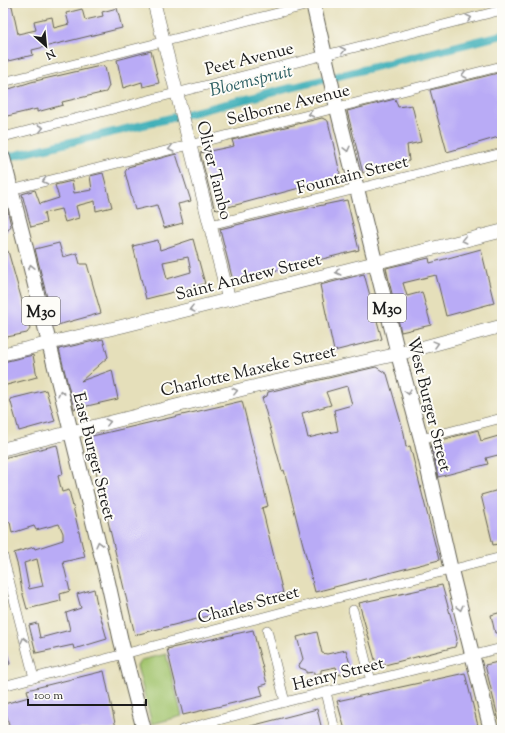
<svg xmlns="http://www.w3.org/2000/svg" width="505" height="733" font-family="'Sorts Mill Goudy',serif">
<style>
.green{fill:#a2c46d;stroke:#5f7044}
.lines{fill:none;stroke-linecap:round;stroke-linejoin:round}
.canal{stroke:#3eafb8;stroke-width:8}
.building{fill:#b9abf6;fill-rule:evenodd}
.street-casing{stroke:#626053;stroke-width:10}
.secondary-casing{stroke:#626053;stroke-width:14}
.primary-casing{stroke:#626053;stroke-width:16}
.street{stroke:#fff;stroke-width:9}
.secondary{stroke:#fff;stroke-width:13}
.primary{stroke:#fff;stroke-width:14}
.oneway{stroke:#999}
.labels{text-anchor:middle;stroke-width:4;stroke-linejoin:round;paint-order:stroke}
.shield{fill:#fdfcf7;stroke:#605f5e;stroke-width:1}
.shield-label{font-size:16px;font-weight:bold;fill:#1c1c1c}
.street-label{font-size:17px;fill:#1c1c1c;stroke:#fdfcf7}
.water-label{font-size:18px;font-style:italic;fill:#2b5e62;stroke:#fdfcf7}
</style>
<rect width="100%" height="100%" fill="#fdfcf7"/>
<filter id="ink" filterUnits="userSpaceOnUse"><feTurbulence type="fractalNoise" baseFrequency=".025" numOctaves="2"/><feDisplacementMap in="SourceGraphic" scale="8" xChannelSelector="R" yChannelSelector="G"/><feConvolveMatrix kernelMatrix="1 2 1 2 8 2 1 2 1" color-interpolation-filters="sRGB"/></filter>
<filter id="wash" filterUnits="userSpaceOnUse"><feTurbulence type="fractalNoise" baseFrequency=".012" numOctaves="4" result="noise"/><feDisplacementMap in="SourceGraphic" scale="16" xChannelSelector="R" yChannelSelector="G"/><feGaussianBlur stdDeviation="0.9" result="paint"/><feColorMatrix in="noise" values="0 0 0 0 0 0 0 0 0 0 0 0 0 0 0 0 0 1.4 0 .05"/><feComposite in="paint" operator="in"/></filter>
<g filter="url(#wash)">
<rect width="100%" height="100%" fill="#e5dfba"/>
<path class="green" d="M166,654L182,716L152,724L137,666L141,660Z"/>
<g class="lines">
<path class="canal" d="M8,157L143,125L502,35"/>
</g>
<g id="blocks">
<g class="building">
<path d="M12,6L18,34L36,30L34,21L52,17L54,28L69,24L66,13L82,9L85,20L103,16L102,12L117,8L122,28L32,50L33,55L4,62L3,8Z"/>
<path d="M151,51L159,83L143,87L142,82L123,88L117,60Z"/>
<path d="M100,66L105,67L109,86L106,92L62,102L63,105L37,112V109L3,117V91L31,82Z"/>
<path d="M502,72V136L447,152L430,90Z"/>
<path d="M395,99L398,107L412,105L421,142L407,145L409,161L363,173L347,111Z"/>
<path d="M322,118L328,121L340,173L337,178L217,210L214,207L200,153L234,146L232,140Z"/>
<path d="M176,154L191,201L178,204L183,223L164,228L157,205L135,210L125,172L128,167Z"/>
<path d="M103,173L112,207L96,211L95,201L76,206L79,218L65,222L61,209L44,213L46,223L31,227L22,194L35,190L40,204L59,198L55,185L72,181L74,193L92,190L90,176Z"/>
<path d="M3,199H5L11,226L3,237Z"/>
<path d="M347,200L359,250L233,281L220,229L289,212Z"/>
<path d="M193,239L205,284L146,299L133,246L158,240L160,250ZM188,257L191,272L167,279L163,262Z"/>
<path d="M59,243L63,257L77,253L80,264H87L101,313L54,326L35,249Z"/>
<path d="M481,249L494,303L446,316L436,275L403,283L407,296L422,292L431,325L401,332L386,268L429,258L430,263Z"/>
<path d="M8,251L30,329L27,333L7,337L3,324V252Z"/>
<path d="M364,274L382,339L334,351L320,285Z"/>
<path d="M103,339L108,357L81,381L112,370L118,399L74,409L59,349Z"/>
<path d="M33,355L37,377L3,386V362Z"/>
<path d="M376,367L387,374L404,433L406,447L410,446L439,560L315,592L284,470L282,471L262,398L267,396L268,392ZM347,386L352,405L334,410L338,431L308,438L302,413L331,405L326,392Z"/>
<path d="M46,390L55,421L19,431L10,399Z"/>
<path d="M242,401L268,506L262,508L283,593L250,601L251,605L135,635L88,437Z"/>
<path d="M478,430L481,441L502,435V454L486,458L488,464L438,477L431,443Z"/>
<path d="M57,445L63,474L58,476L62,492L69,490L85,557L63,562L70,591L60,594L61,601L27,609L22,591L18,567L14,553L34,547L35,549L63,540V533L59,524L36,530L34,526L12,533L10,522L5,523L3,511V458ZM37,559L43,586L29,589L24,563Z"/>
<path d="M502,489V543L493,545L481,495Z"/>
<path d="M442,585L457,639L455,647L377,667L359,603Z"/>
<path d="M94,589L97,604L107,639L74,649L73,645L36,653L29,625L37,623L40,638L70,630L66,613L81,608L77,594Z"/>
<path d="M502,612V632L495,633L491,615Z"/>
<path d="M253,630L267,684L260,686L263,696L183,715L167,649Z"/>
<path d="M317,632L322,653L327,654L346,650L352,671L338,675L336,667L321,670V673L314,675V672L306,673V670L300,668L299,665L303,659L297,637Z"/>
<path d="M5,646L10,664L3,666V647Z"/>
<path d="M502,661V725H500L485,665Z"/>
<path d="M104,671L116,728L110,730H10L4,704L29,697L27,690Z"/>
<path d="M465,673L479,730H345L337,701Z"/>
<path d="M317,709L322,730H243V728Z"/>
</g>
</g>
</g>
<g filter="url(#ink)">
<use href="#blocks" fill-opacity="0" stroke="#626053" stroke-width="1"/>
<g class="lines">
<defs>
<g id="street">
<path d="M3,82L317,3"/>
<path d="M3,137L502,10"/>
<path d="M11,190L502,66"/>
<path d="M210,225L502,153"/>
<path d="M421,439L502,418"/>
<path d="M3,556L34,678"/>
<path d="M353,610L371,681"/>
<path d="M267,630L285,702"/>
<path d="M3,686L305,606L502,557"/>
<path d="M326,692L335,730"/>
<path d="M182,730L285,702L502,648"/>
</g>
<g id="secondary">
<path d="M154,3L229,300"/>
<path d="M3,354L123,326L502,231"/>
<path d="M3,449L248,388L398,354L502,326"/>
</g>
<g id="primary">
<path d="M313,3L337,108L398,354L421,439L451,570L491,730"/>
<path d="M3,158L24,240L49,343L108,582L121,641L144,730"/>
</g>
</defs>
<use href="#street" class="street-casing"/>
<use href="#secondary" class="secondary-casing"/>
<use href="#primary" class="primary-casing"/>
<use href="#street" class="street"/>
<use href="#secondary" class="secondary"/>
<use href="#primary" class="primary"/>
</g>
<defs><path id="oneway-chevron" d="M-2-3.5L2.5 0L-2 3.5" fill="none" stroke-width="1.6" stroke-linecap="round" stroke-linejoin="round"/></defs>
<g class="oneway">
<use href="#oneway-chevron" transform="translate(469 18) rotate(-14)"/>
<use href="#oneway-chevron" transform="translate(343 50) rotate(-14)"/>
<use href="#oneway-chevron" transform="translate(464 75) rotate(166)"/>
<use href="#oneway-chevron" transform="translate(311 114) rotate(166)"/>
<use href="#oneway-chevron" transform="translate(41 128) rotate(-14)"/>
<use href="#oneway-chevron" transform="translate(171 149) rotate(166)"/>
<use href="#oneway-chevron" transform="translate(347 149) rotate(76)"/>
<use href="#oneway-chevron" transform="translate(45 181) rotate(166)"/>
<use href="#oneway-chevron" transform="translate(464 240) rotate(166)"/>
<use href="#oneway-chevron" transform="translate(31 267) rotate(-103)"/>
<use href="#oneway-chevron" transform="translate(338 272) rotate(166)"/>
<use href="#oneway-chevron" transform="translate(192 309) rotate(166)"/>
<use href="#oneway-chevron" transform="translate(436 344) rotate(-15)"/>
<use href="#oneway-chevron" transform="translate(235 391) rotate(-14)"/>
<use href="#oneway-chevron" transform="translate(408 392) rotate(75)"/>
<use href="#oneway-chevron" transform="translate(61 393) rotate(-104)"/>
<use href="#oneway-chevron" transform="translate(108 422) rotate(-14)"/>
<use href="#oneway-chevron" transform="translate(99 544) rotate(-104)"/>
<use href="#oneway-chevron" transform="translate(460 608) rotate(76)"/>
<use href="#oneway-chevron" transform="translate(24 640) rotate(-104)"/>
</g>
</g>
<g class="labels">
<g class="shield">
<rect x="368" y="294" width="38" height="28" rx="3"/>
<rect x="22" y="297" width="38" height="28" rx="3"/>
</g>
<g class="shield-label">
<text x="387" y="314">M30</text>
<text x="41" y="317">M30</text>
</g>
<g class="street-label">
<text transform="translate(249 58) rotate(-14)" y="6">Peet Avenue</text>
<text transform="translate(288 104) rotate(-14)" y="6">Selborne Avenue</text>
<text transform="translate(215 170) rotate(76)" y="6">Oliver Tambo</text>
<text transform="translate(352 174) rotate(-14)" y="6">Fountain Street</text>
<text transform="translate(248 276) rotate(-14)" y="6">Saint Andrew Street</text>
<text transform="translate(248 370) rotate(-13)" y="6">Charlotte Maxeke Street</text>
<text transform="translate(430 404) rotate(76)" y="6">West Burger Street</text>
<text transform="translate(95 456) rotate(76)" y="6">East Burger Street</text>
<text transform="translate(248 604) rotate(-15)" y="6">Charles Street</text>
<text transform="translate(338 673) rotate(-14)" y="6">Henry Street</text>
</g>
<g class="water-label">
<text transform="translate(251 80) rotate(-14)" y="6">Bloemspruit</text>
</g>
</g>
<rect width="505" height="733" fill="none" stroke="#fdfcf7" stroke-width="16"/>
<g transform="translate(46 46) rotate(153)" stroke="#fdfcf7" stroke-width="3" paint-order="stroke">
<path d="M0-3L7 15L0 10L-7 15Z" fill="#1c1c1c"/>
<text y="-6" font-size="11" font-weight="bold" text-anchor="middle" fill="#1c1c1c">N</text>
</g>
<path d="M28 699v6h118v-6" fill="none" stroke="#1c1c1c" stroke-width="2"/>
<text x="34" y="699" font-size="12" fill="#1c1c1c" stroke="#fdfcf7" stroke-width="3" paint-order="stroke">100 m</text>
</svg>
